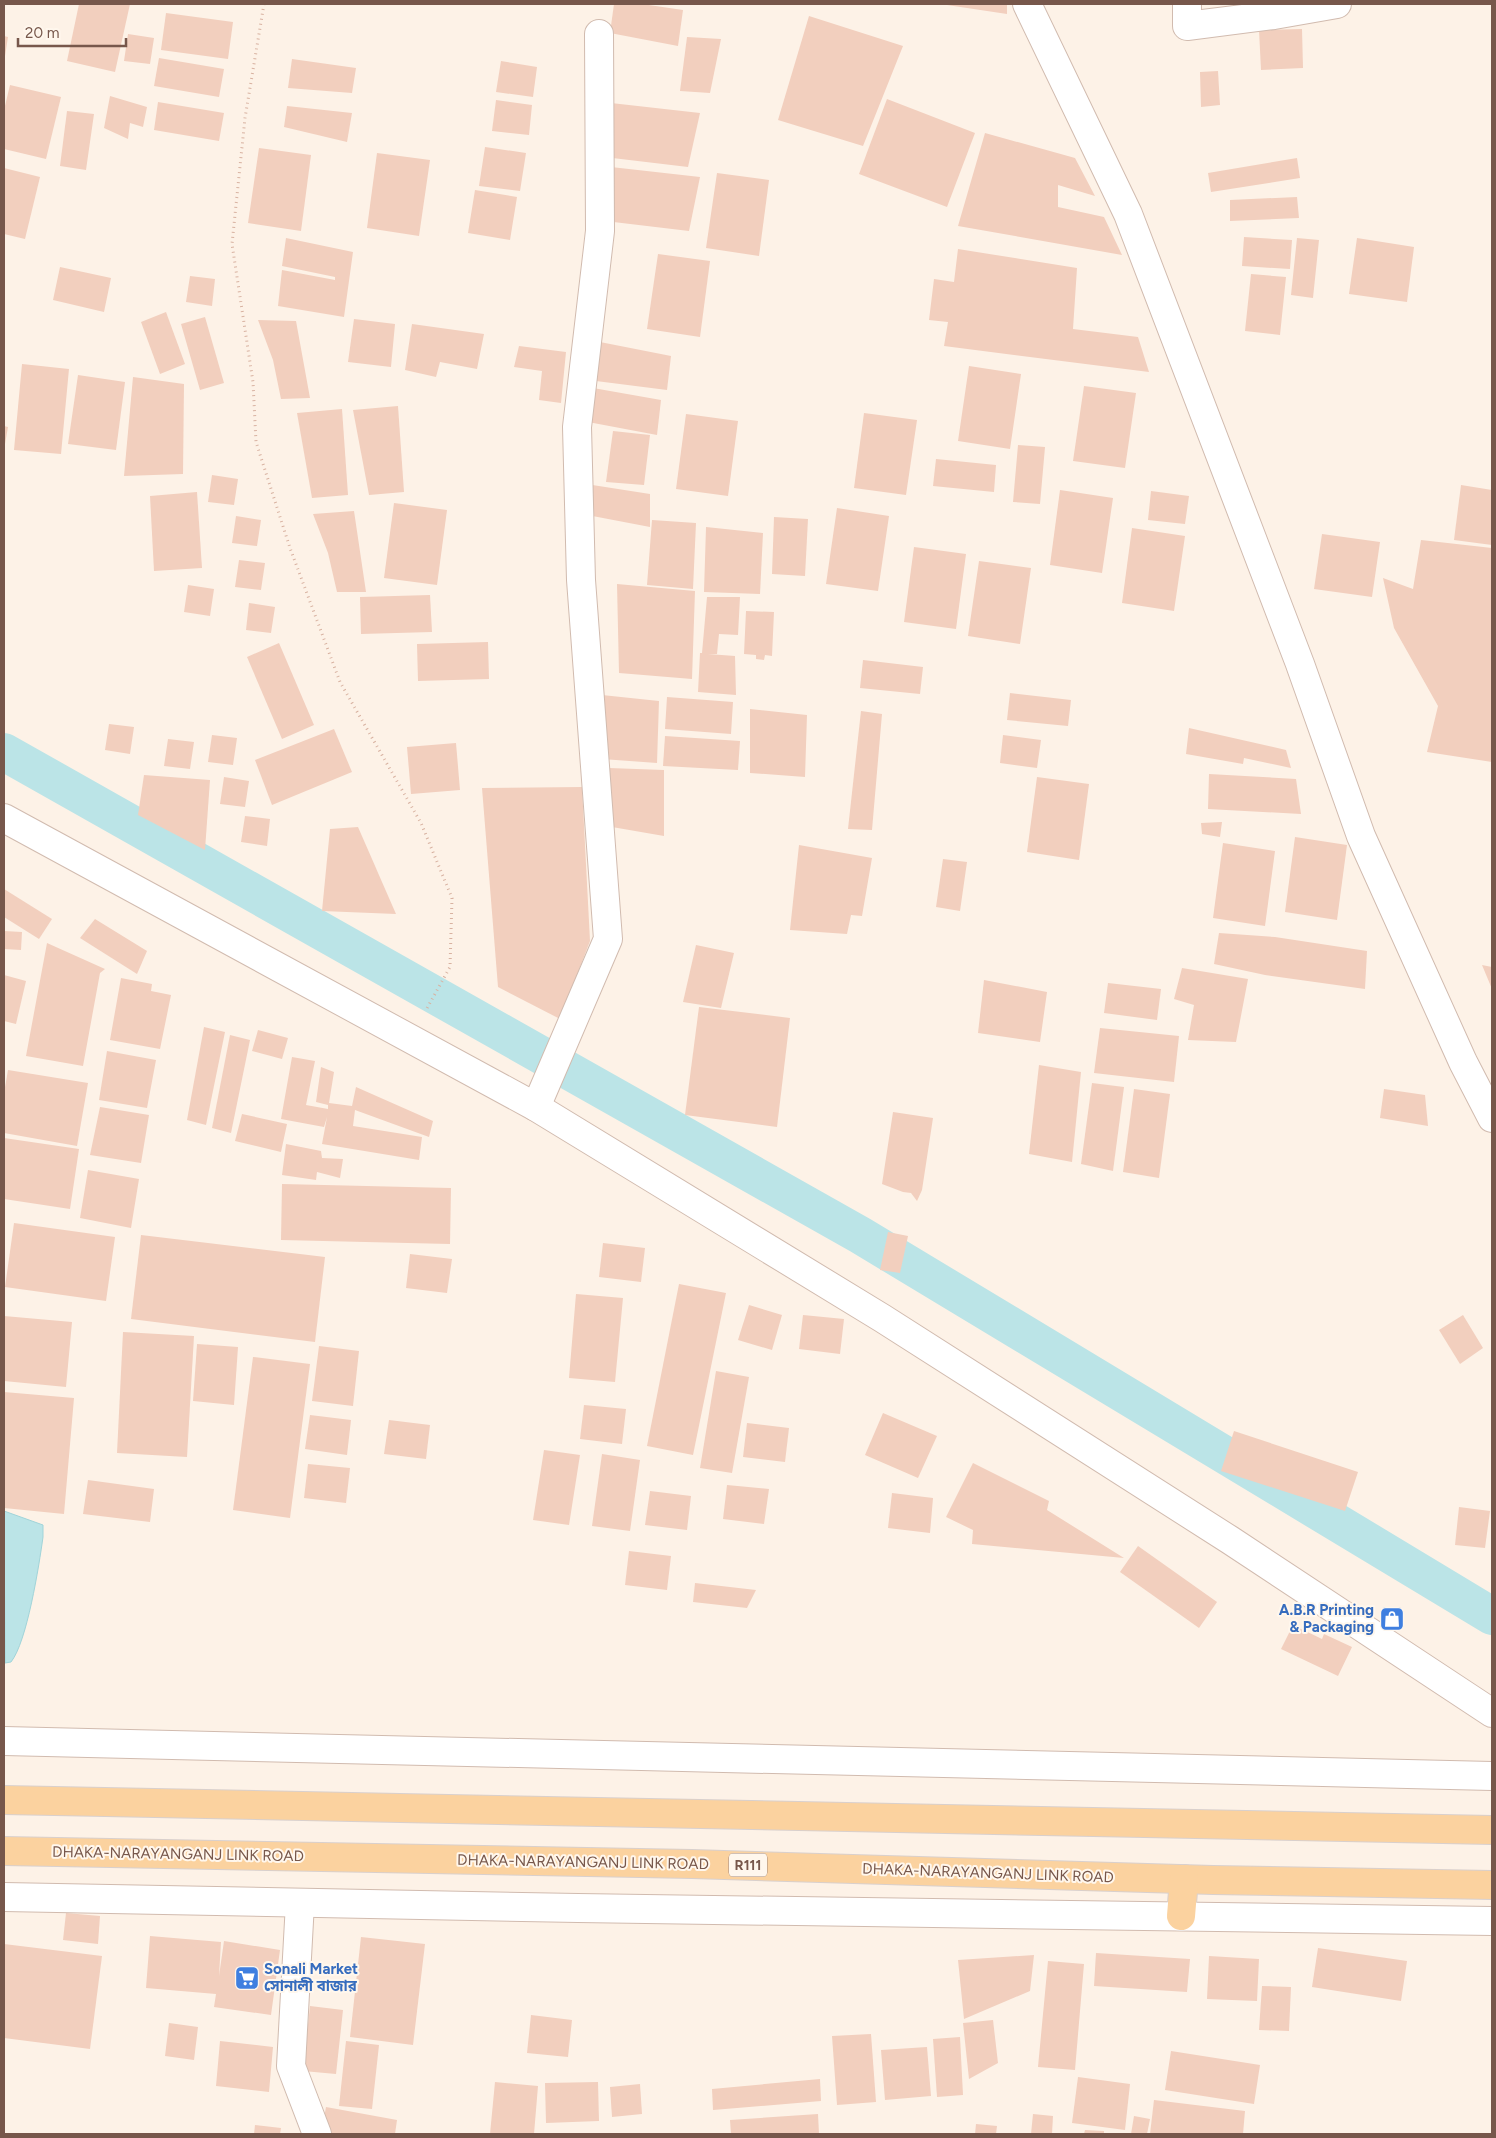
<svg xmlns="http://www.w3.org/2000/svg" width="1496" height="2138" font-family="Figtree,'Noto Sans Bengali',sans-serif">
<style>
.water{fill:#bbe4e7;stroke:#a1d4d9}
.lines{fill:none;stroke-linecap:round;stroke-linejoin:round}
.canal{stroke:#bbe4e7;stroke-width:38}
.building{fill:#f2cfbe}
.minor-casing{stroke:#d1bbaf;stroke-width:30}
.tertiary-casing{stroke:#d1bbaf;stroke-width:30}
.primary-casing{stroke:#d9d0cd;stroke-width:30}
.path{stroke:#d8b2a1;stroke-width:3;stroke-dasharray:1 4;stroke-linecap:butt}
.minor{stroke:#fff;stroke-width:28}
.tertiary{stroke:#fff;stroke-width:28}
.primary{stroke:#fbd29f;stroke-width:28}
.labels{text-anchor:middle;stroke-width:4;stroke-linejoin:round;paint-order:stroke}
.shield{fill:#fff7ed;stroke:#a0877c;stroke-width:1}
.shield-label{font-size:14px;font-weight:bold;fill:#77574b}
.shop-label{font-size:15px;font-weight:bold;fill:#366cbe;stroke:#fff7ed;text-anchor:end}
.street-label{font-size:15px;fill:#77574b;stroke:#fff7ed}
</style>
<rect width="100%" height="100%" fill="#fdf2e7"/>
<path class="water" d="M4,1511L43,1525V1537C39,1566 27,1642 11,1662L5,1663Z"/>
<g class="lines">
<path class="canal" d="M4,752L860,1235L1492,1616"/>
</g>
<g class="building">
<path d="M79,4H130L115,72L67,61Z"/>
<path d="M614,4H642L683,10L678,46L610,33Z"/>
<path d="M947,4H1007V14L947,5Z"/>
<path d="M166,13L233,22L228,59L161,50Z"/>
<path d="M809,16L903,46L863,146L778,120Z"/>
<path d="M1302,29L1303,68L1261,70L1259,30Z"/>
<path d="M128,34L154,38L150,64L124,61Z"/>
<path d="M4,36L8,37L5,56H4Z"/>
<path d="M687,37L721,39L710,93L680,91Z"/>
<path d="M159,58L224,69L219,97L154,86Z"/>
<path d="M292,59L356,68L352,93L288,88Z"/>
<path d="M501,61L537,67L533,97L496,92Z"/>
<path d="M1218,71L1220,105L1201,107L1200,72Z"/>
<path d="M10,85L61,97L46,159L4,149V110Z"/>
<path d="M110,96L147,107L143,127L130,123L128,139L104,128Z"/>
<path d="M887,99L975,133L947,207L859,174Z"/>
<path d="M496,100L532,105L529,135L492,131Z"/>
<path d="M158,102L224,113L219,141L154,130Z"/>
<path d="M611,103L700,113L688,167L604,157Z"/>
<path d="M287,106L352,113L347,142L284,127Z"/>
<path d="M67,111L94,114L86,170L60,166Z"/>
<path d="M985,133L1075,158L1095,196L1058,185V207L1104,217L1122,255L958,226Z"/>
<path d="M485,147L526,153L520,191L479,186Z"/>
<path d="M259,148L311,155L301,231L248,223Z"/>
<path d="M377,153L430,160L419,236L367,228Z"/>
<path d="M1297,158L1300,178L1211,192L1208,173Z"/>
<path d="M611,167L700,177L689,231L605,221Z"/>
<path d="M4,168L40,177L25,239L4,234Z"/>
<path d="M717,173L769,180L759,256L706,248Z"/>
<path d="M475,190L517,197L510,240L468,233Z"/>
<path d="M1297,197L1299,218L1230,221V200Z"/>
<path d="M1244,237L1292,240L1290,269L1242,266Z"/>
<path d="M286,238L353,252L344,317L278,306L282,270L335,280V277L282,266Z"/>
<path d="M1297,238L1319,240L1313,298L1291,295Z"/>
<path d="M1357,238L1414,247L1407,302L1349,294Z"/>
<path d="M958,249L1077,268L1073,329L1138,337L1149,372L944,346L948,322L929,320L934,279L954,282Z"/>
<path d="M658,254L710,261L700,337L647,329Z"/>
<path d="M60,267L111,278L104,312L53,300Z"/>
<path d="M1251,274L1286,277L1280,335L1245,331Z"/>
<path d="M190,276L215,279L212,306L186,302Z"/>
<path d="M166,312L185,364L160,374L141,322Z"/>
<path d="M205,317L224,383L200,390L181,324Z"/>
<path d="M354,319L395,324L391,367L348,362Z"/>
<path d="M258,320L296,321L310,398L281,399L273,360Z"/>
<path d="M412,324L484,334L477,369L440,362L436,377L405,370Z"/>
<path d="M600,342L671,356L667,390L596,381Z"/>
<path d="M519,346L566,352L561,403L539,400L542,371L514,367Z"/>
<path d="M22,364L69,369L61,454L14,450Z"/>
<path d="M969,366L1021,374L1010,449L958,441Z"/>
<path d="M78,375L125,382L116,450L68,444Z"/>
<path d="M133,377L184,384L183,474L124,476Z"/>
<path d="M1084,386L1136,393L1125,468L1073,461Z"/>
<path d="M593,388L661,400L657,435L588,422Z"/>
<path d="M398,406L404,492L369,495L353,410Z"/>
<path d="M342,409L348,495L312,498L297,413Z"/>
<path d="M864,413L917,420L906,495L854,488Z"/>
<path d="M686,414L738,421L728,496L676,489Z"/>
<path d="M4,426L8,427L5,444H4Z"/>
<path d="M613,431L650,435L644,485L606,482Z"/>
<path d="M1018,445L1045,447L1040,504L1013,502Z"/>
<path d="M936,459L996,465L994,492L933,486Z"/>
<path d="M212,475L238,479L234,505L208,502Z"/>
<path d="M586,484L650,494V527L582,514Z"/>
<path d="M1461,485L1492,490V545L1454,540Z"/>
<path d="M1060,490L1113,498L1102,573L1050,565Z"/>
<path d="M1151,491L1189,496L1185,524L1148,520Z"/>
<path d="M197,492L202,568L154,571L150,496Z"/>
<path d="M394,503L447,510L437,585L384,578Z"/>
<path d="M837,508L889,516L878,591L826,584Z"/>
<path d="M354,511L366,592H337L328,553L313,514Z"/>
<path d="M236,516L261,520L257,546L232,543Z"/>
<path d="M774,517L808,519L805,576L772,574Z"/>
<path d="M652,520L696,523L693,589L647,585Z"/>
<path d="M706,527L763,533L760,594L704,592Z"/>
<path d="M1132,528L1185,536L1174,611L1122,603Z"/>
<path d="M1322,534L1380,542L1372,597L1314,589Z"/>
<path d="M1421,540L1492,548V762L1427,752L1438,706L1394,628L1383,578L1413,589Z"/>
<path d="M914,547L966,554L956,629L904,622Z"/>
<path d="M239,560L265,563L261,590L235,587Z"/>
<path d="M979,561L1031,568L1020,644L968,636Z"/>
<path d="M617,584L695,591L692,679L619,673Z"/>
<path d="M188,585L214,589L210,616L184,612Z"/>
<path d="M430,595L432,632L361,634L360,597Z"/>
<path d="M707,597H740L738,635L719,634L717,654H708L735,656L736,695L698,692L700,653H702Z"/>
<path d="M249,603L275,607L271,633L246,630Z"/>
<path d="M746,611L774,612L772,656L765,655L764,660L756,659V655L744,654Z"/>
<path d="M488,642L489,679L418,681L417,644Z"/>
<path d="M279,643L314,725L282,739L247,657Z"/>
<path d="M863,660L923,667L920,694L860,688Z"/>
<path d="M1010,693L1071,700L1068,726L1007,720Z"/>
<path d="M602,695L659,701L657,763L602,759Z"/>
<path d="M667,697L733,702L731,734L665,729Z"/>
<path d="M750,709L807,715L805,777L750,773Z"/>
<path d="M861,711L882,714L872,830L848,829Z"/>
<path d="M109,724L134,727L130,754L105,750Z"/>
<path d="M1189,728L1286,750L1291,768L1244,758L1243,764L1186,754Z"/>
<path d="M334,729L352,772L272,805L255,760Z"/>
<path d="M212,735L237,738L233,765L208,762Z"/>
<path d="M1003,735L1041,740L1037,768L1000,763Z"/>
<path d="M665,736L740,741L738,770L663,766Z"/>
<path d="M168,739L194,742L190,769L164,766Z"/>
<path d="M456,743L460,790L411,794L407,747Z"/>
<path d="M609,768L664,770V836L612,827Z"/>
<path d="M1209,774L1296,779L1301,814L1208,809Z"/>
<path d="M144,775L210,780L205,850L138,815Z"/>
<path d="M224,777L249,781L245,807L220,804Z"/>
<path d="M1037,777L1089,784L1079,860L1027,852Z"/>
<path d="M582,787L590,941L560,1019L498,987L482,788Z"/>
<path d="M245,816L270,819L267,846L241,842Z"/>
<path d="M1222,822L1220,837L1202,834L1201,823Z"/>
<path d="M358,827L396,914L322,911L330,829Z"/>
<path d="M1295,837L1347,845L1337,920L1285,912Z"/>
<path d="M1223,843L1275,851L1265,926L1213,918Z"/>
<path d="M799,845L872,858L862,916L851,915L847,934L790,930Z"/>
<path d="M943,859L967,862L960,911L936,907Z"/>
<path d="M4,889L52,919L39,939L4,917Z"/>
<path d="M95,919L147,951L137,974L80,938Z"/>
<path d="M4,931L22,932L21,950L4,949Z"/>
<path d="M1219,933L1275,937L1367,951L1365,989L1265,975L1214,964Z"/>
<path d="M47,943L105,969L100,973L83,1066L26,1056Z"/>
<path d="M696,945L734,953L721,1008L683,1002Z"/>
<path d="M1482,965L1492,967V989Z"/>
<path d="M1182,968L1248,979L1236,1042L1188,1040L1194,1005L1174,999Z"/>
<path d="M4,975L26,981L16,1024L4,1021Z"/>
<path d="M121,978L152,984L151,991L171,995L160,1049L110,1040Z"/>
<path d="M984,980L1047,992L1040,1042L978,1033Z"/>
<path d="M1108,983L1161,989L1157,1020L1104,1013Z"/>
<path d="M699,1007L790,1018L777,1127L685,1115Z"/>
<path d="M204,1027L225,1032L206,1125L187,1120Z"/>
<path d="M1100,1028L1179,1036L1174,1082L1094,1073Z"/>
<path d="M258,1030L288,1038L282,1059L252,1051Z"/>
<path d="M230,1035L250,1040L231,1133L212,1128Z"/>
<path d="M107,1051L156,1060L147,1108L99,1100Z"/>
<path d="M292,1057L315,1061L306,1105L328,1109V1105L316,1102L321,1067L334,1072L329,1103L352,1106L356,1087L433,1121L429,1137L355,1110L353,1126L422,1137L419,1160L322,1144L327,1117L324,1127L281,1119Z"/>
<path d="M1039,1065L1081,1072L1072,1162L1029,1154Z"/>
<path d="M8,1070L88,1083L77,1146L4,1133V1093Z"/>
<path d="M1092,1083L1124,1087L1113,1171L1081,1164Z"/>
<path d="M1134,1089L1170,1094L1159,1178L1123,1172Z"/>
<path d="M1384,1089L1425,1095L1428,1126L1380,1118Z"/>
<path d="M100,1107L149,1115L141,1163L90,1155Z"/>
<path d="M893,1112L933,1118L922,1190L917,1201L911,1193L903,1192L882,1184Z"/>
<path d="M242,1114L287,1124L281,1152L235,1141Z"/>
<path d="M4,1138L79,1149L70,1209L4,1199Z"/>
<path d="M286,1144L321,1151L322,1158L343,1159L340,1178L317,1172L316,1180L282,1175Z"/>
<path d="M88,1170L139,1179L131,1228L80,1218Z"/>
<path d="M282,1184L451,1188L450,1244L281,1240Z"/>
<path d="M14,1223L115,1237L106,1301L5,1287Z"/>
<path d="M888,1232L908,1236L900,1273L880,1270Z"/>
<path d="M141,1235L325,1257L315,1342L131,1319Z"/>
<path d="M603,1243L645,1248L641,1282L599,1277Z"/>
<path d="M410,1254L452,1259L447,1293L406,1288Z"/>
<path d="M679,1284L726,1293L693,1455L647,1446Z"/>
<path d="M576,1294L623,1298L615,1382L569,1378Z"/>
<path d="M749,1305L782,1315L772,1350L738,1340Z"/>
<path d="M803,1315L844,1319L840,1354L799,1349Z"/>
<path d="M1463,1315L1483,1348L1460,1364L1439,1330Z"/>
<path d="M4,1316L72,1322L66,1387L4,1381Z"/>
<path d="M123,1332L194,1336L187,1457L117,1453Z"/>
<path d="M197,1344L238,1347L234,1405L193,1401Z"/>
<path d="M319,1346L359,1351L353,1406L312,1401Z"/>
<path d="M253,1357L310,1364L290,1518L233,1510Z"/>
<path d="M716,1371L749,1377L732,1473L700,1468Z"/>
<path d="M4,1392L74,1398L64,1514L4,1508Z"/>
<path d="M584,1405L626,1409L622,1444L580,1439Z"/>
<path d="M883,1413L937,1436L918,1478L865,1455Z"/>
<path d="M310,1415L351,1420L347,1455L305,1449Z"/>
<path d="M389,1420L430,1425L426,1459L384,1454Z"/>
<path d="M747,1423L789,1428L785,1462L743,1457Z"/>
<path d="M1234,1431L1358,1472L1345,1511L1221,1471Z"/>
<path d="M544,1450L580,1455L569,1525L533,1520Z"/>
<path d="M602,1454L640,1460L630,1531L592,1526Z"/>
<path d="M973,1463L1049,1501L1047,1510L1124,1558L972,1544L973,1530L946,1517Z"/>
<path d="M308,1464L350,1468L346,1503L304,1498Z"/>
<path d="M88,1480L154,1489L150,1522L83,1514Z"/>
<path d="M727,1485L769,1489L764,1524L723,1519Z"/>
<path d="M650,1491L691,1496L687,1530L645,1525Z"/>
<path d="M892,1493L933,1498L930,1533L888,1528Z"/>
<path d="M1459,1507L1490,1511L1485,1548L1455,1545Z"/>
<path d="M1138,1546L1217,1602L1199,1628L1120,1572Z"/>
<path d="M629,1551L671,1556L667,1590L625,1585Z"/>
<path d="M695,1583L756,1590L747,1608L693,1602Z"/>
<path d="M1293,1625L1322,1639L1324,1634L1352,1647L1338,1676L1281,1649Z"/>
<path d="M66,1913L100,1916L98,1944L63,1940Z"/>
<path d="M150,1936L221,1942L219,1976L224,1941L280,1950L271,2015L214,2007L216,1994L146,1988Z"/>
<path d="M361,1937L425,1944L413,2045L350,2037Z"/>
<path d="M4,1944L102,1956L90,2049L4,2038Z"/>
<path d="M1318,1948L1407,1961L1401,2001L1312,1987Z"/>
<path d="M1096,1953L1190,1959L1187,1992L1094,1986Z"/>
<path d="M1034,1955L1030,1991L964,2019L958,1960Z"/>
<path d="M1209,1956L1259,1959L1257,2001L1207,1999Z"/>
<path d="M1048,1961L1084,1964L1075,2070L1038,2067Z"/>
<path d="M1262,1986L1291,1987L1289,2031L1259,2030Z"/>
<path d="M310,2006L343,2010L336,2074L303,2071Z"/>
<path d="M531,2015L572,2020L568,2057L527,2053Z"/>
<path d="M993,2020L998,2063L969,2079L963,2023Z"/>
<path d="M169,2023L198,2027L194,2060L165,2056Z"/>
<path d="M871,2034L876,2102L837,2105L832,2036Z"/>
<path d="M960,2037L963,2095L937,2097L933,2039Z"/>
<path d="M220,2041L273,2047L269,2092L216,2086Z"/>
<path d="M346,2041L379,2045L372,2109L339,2106Z"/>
<path d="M927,2047L931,2096L885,2100L881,2050Z"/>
<path d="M1171,2051L1260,2065L1254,2104L1165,2090Z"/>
<path d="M1078,2077L1130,2084L1125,2130L1072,2123Z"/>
<path d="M820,2079L821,2101L713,2110L712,2089Z"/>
<path d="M495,2082L538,2086L534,2134H490Z"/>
<path d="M598,2082L599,2121L546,2123L545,2083Z"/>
<path d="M640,2084L642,2114L612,2117L610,2087Z"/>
<path d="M1154,2100L1245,2111L1243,2134H1150Z"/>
<path d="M326,2107L397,2120L395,2134H321Z"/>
<path d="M818,2114L819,2134H731L730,2120Z"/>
<path d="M1033,2114L1053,2116L1052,2134H1031Z"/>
<path d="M1134,2116L1150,2119L1147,2134H1131Z"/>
<path d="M976,2124L997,2126L996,2134H975Z"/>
<path d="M255,2125L281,2128L280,2134H254Z"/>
<path d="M1085,2130L1104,2131V2134H1084Z"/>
</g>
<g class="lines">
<defs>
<g id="minor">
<path d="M1027,4L1128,214L1300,664L1361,836L1463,1062L1492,1118"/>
<path d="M1187,4V26L1274,15L1337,4"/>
<path d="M4,818L536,1107L882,1318L1230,1540L1492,1713"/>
<path d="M536,1107L608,939L581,580L577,427L600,231L599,34"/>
<path d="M300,1903L291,2066L317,2134"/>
</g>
<g id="tertiary">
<path d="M4,1741L1492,1776"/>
<path d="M4,1897L578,1908L1492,1921"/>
</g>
<g id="primary">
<path d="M4,1800L1492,1830"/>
<path d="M4,1851L692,1864L1213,1880L1492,1885"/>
<path d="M1181,1916L1184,1879"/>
</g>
</defs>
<use href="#minor" class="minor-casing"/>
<use href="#tertiary" class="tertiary-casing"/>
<use href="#primary" class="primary-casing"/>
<path class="path" d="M264,4L245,118L232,244L253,382L256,442L290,548L340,682L421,823L452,898L450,967L426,1010"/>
<use href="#minor" class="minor"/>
<use href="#tertiary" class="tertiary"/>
<use href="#primary" class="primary"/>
</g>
<defs>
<symbol id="shop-square" viewBox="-11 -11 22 22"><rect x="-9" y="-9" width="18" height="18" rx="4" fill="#3f7fe0" stroke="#fff7ed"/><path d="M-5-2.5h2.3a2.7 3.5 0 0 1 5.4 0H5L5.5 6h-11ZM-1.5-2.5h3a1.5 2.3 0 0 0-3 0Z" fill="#fff"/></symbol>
<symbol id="supermarket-square" viewBox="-11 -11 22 22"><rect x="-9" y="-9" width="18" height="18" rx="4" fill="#3f7fe0" stroke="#fff7ed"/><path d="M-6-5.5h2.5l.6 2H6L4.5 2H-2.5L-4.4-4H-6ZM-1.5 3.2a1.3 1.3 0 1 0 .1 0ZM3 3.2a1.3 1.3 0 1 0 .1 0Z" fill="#fff"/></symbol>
</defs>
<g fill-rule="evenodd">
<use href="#shop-square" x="1378" y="1605" width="28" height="28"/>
<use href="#supermarket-square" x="233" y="1964" width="28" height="28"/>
</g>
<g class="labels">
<rect class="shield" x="729" y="1853.5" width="38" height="23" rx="4"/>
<g class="shield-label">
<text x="748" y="1870">R111</text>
</g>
<g class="shop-label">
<text x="1374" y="1615">A.B.R Printing<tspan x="1374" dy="17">&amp; Packaging</tspan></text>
<text x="264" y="1974" text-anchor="start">Sonali Market<tspan x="264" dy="17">সোনালী বাজার</tspan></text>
</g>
<g class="street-label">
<text transform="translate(178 1854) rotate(1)" y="5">DHAKA-NARAYANGANJ LINK ROAD</text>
<text transform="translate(583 1862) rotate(1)" y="5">DHAKA-NARAYANGANJ LINK ROAD</text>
<text transform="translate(988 1873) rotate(2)" y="5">DHAKA-NARAYANGANJ LINK ROAD</text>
</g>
</g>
<rect width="1496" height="2138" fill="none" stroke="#77574b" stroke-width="10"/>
<path d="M18 38v8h108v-8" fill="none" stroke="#77574b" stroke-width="2.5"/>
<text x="25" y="38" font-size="15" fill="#77574b" stroke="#fff7ed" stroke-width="4" paint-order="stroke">20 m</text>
</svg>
